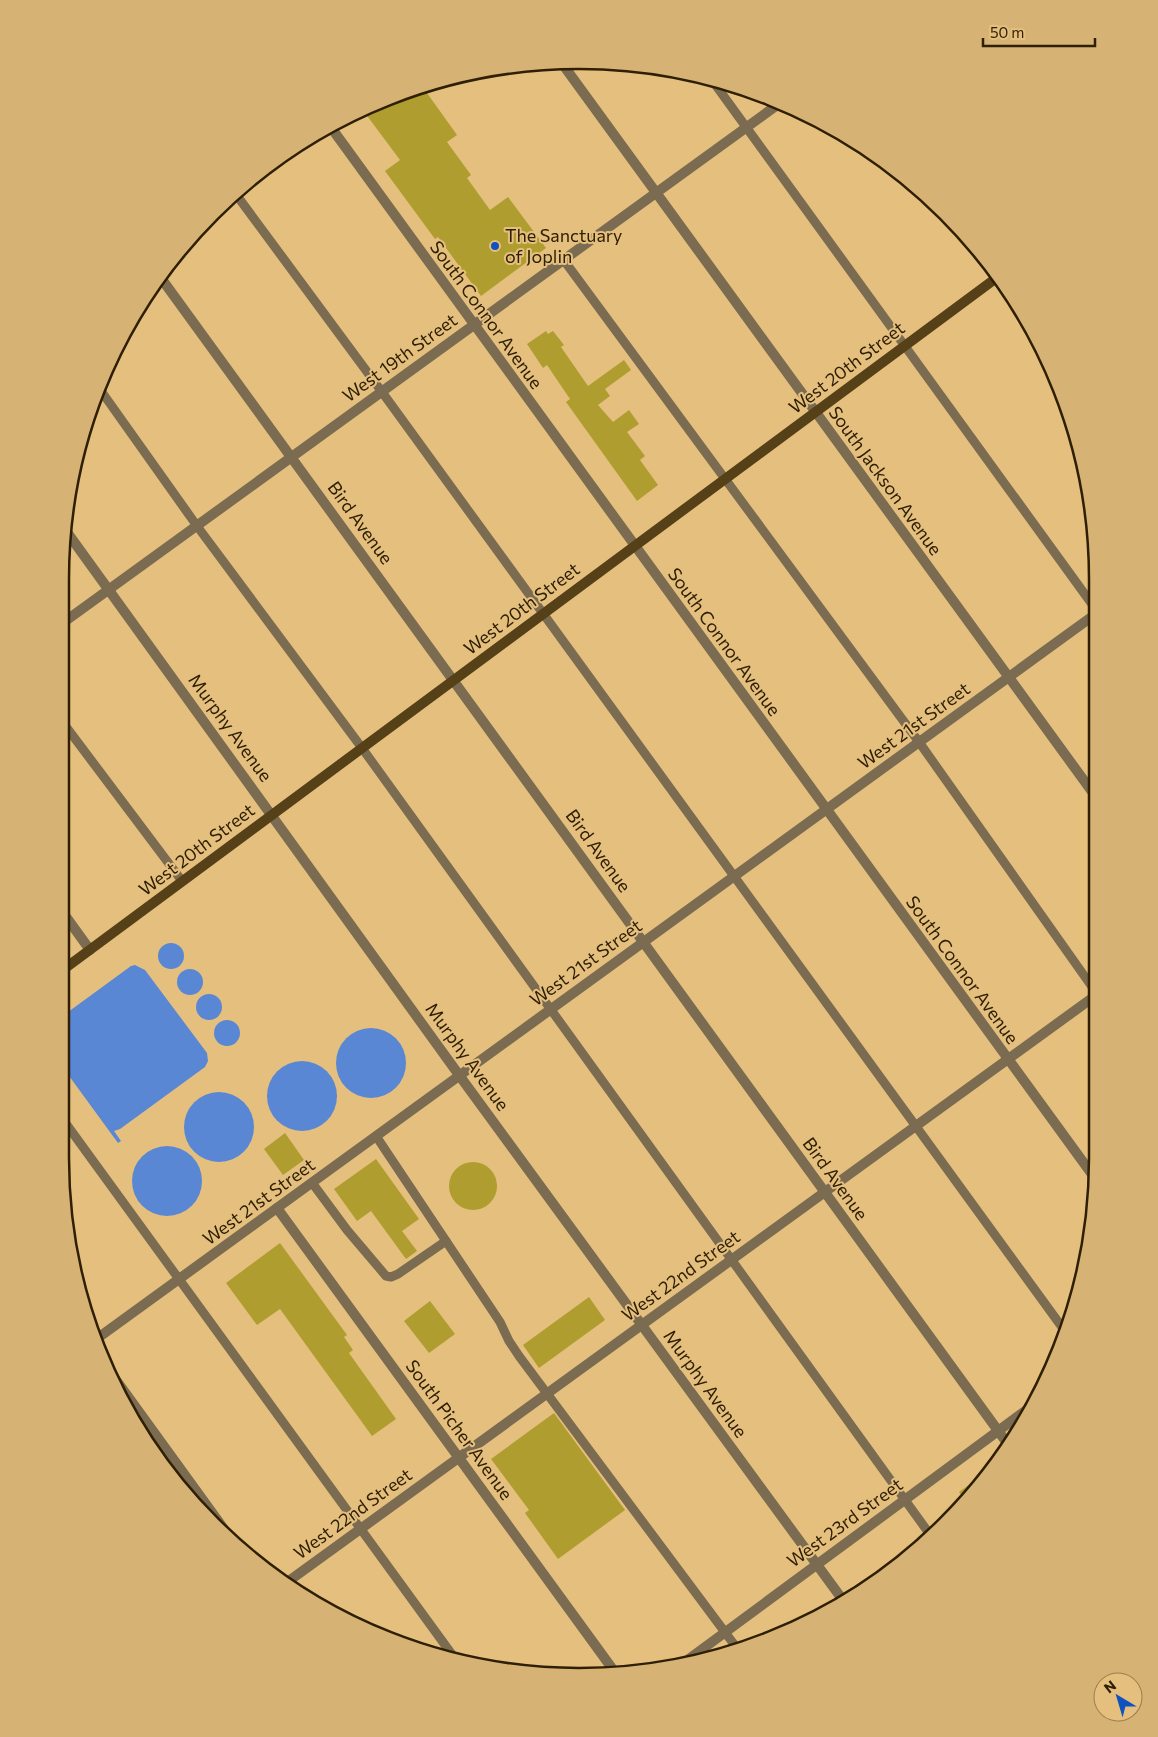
<svg xmlns="http://www.w3.org/2000/svg" width="1158" height="1737" font-family="Commissioner,sans-serif">
<style>
.water{fill:#5987d4}
.building{fill:#af9e2f}
.lines{fill:none;stroke-linecap:round;stroke-linejoin:round}
.service{stroke:#7a6b51;stroke-width:9}
.minor{stroke:#7a6b51;stroke-width:10}
.secondary{stroke:#564018;stroke-width:10}
.poi-dot{fill:#1153be;stroke:#e5bf7e;stroke-width:2}
.labels{text-anchor:middle;stroke-width:4;stroke-linejoin:round;paint-order:stroke}
.poi-label{font-size:18px;fill:#2f2005;stroke:#e5bf7e;text-anchor:start}
.street-label{font-size:18px;fill:#2f2005;stroke:#e5bf7e}
.rim{fill:none;stroke:#2f2005;stroke-width:2.5}
</style>
<rect width="100%" height="100%" fill="#e5bf7e"/>
<g class="water">
<circle cx="171" cy="956" r="13"/>
<path d="M135,965L145,970L207,1053L208,1061L205,1067L120,1129L114,1131L121,1141L118,1143L64,1069V1015L131,966Z"/>
<circle cx="190" cy="982" r="13"/>
<circle cx="209" cy="1007" r="13"/>
<circle cx="227" cy="1033" r="13"/>
<circle cx="371" cy="1063" r="35"/>
<circle cx="302" cy="1096" r="35"/>
<circle cx="219" cy="1127" r="35"/>
<circle cx="167" cy="1181" r="35"/>
</g>
<g class="building">
<path d="M422,86L457,135L447,142L471,175L467,178L490,210L508,197L546,248L481,296L438,237L435,239L385,171L400,160L362,109Z"/>
<path d="M546,331L548,334L553,331L564,345L561,347L588,386L624,360L631,370L605,389L610,396L598,405L613,422L629,410L639,424L627,432L645,456L640,460L658,485L637,501L566,402L570,399L547,365L543,368L527,344Z"/>
<path d="M285,1133L304,1160L283,1175L264,1149Z"/>
<path d="M376,1159L419,1219L402,1231L417,1251L406,1259L371,1211L357,1221L334,1189Z"/>
<circle cx="473" cy="1186" r="24"/>
<path d="M280,1243L347,1335L344,1337L353,1350L349,1353L396,1419L372,1436L280,1309L257,1325L226,1283Z"/>
<path d="M589,1297L605,1320L539,1368L523,1345Z"/>
<path d="M430,1301L455,1334L429,1353L404,1321Z"/>
<path d="M554,1413L625,1510L558,1559L525,1513L529,1510L491,1459Z"/>
<path d="M986,1473L987,1474L967,1503L959,1492Z"/>
</g>
<g class="lines">
<g class="service">
<path d="M712,80L1097,611"/>
<path d="M235,193L382,392L1067,1334"/>
<path d="M563,259L919,742L1095,991"/>
<path d="M99,388L197,526L362,748L931,1536"/>
<path d="M64,724L182,881"/>
<path d="M64,1121L456,1660"/>
<path d="M376,1136L500,1322L509,1341L519,1356L739,1651"/>
<path d="M313,1184L347,1230L386,1276L391,1277L398,1274L446,1241"/>
</g>
<g class="minor">
<path d="M561,62L1096,797"/>
<path d="M330,126L1094,1177"/>
<path d="M970,241L1019,309"/>
<path d="M161,278L1007,1443"/>
<path d="M64,528L459,1075L845,1603"/>
<path d="M64,622L780,103"/>
<path d="M64,914L90,950"/>
<path d="M277,1208L614,1671"/>
<path d="M95,1340L1097,613"/>
<path d="M113,1376L237,1547"/>
<path d="M286,1583L1095,996"/>
<path d="M678,1667L1032,1406"/>
</g>
<path class="secondary" d="M64,969L999,276"/>
</g>
<circle class="poi-dot" cx="495" cy="246" r="5"/>
<g class="labels">
<g class="poi-label">
<text x="505" y="242">The Sanctuary<tspan x="505" dy="21">of Joplin</tspan></text>
</g>
<g class="street-label">
<text transform="translate(486 315) rotate(54)" y="6">South Connor Avenue</text>
<text transform="translate(400 358) rotate(-36)" y="6">West 19th Street</text>
<text transform="translate(847 368) rotate(-37)" y="6">West 20th Street</text>
<text transform="translate(885 481) rotate(54)" y="6">South Jackson Avenue</text>
<text transform="translate(360 523) rotate(54)" y="6">Bird Avenue</text>
<text transform="translate(522 609) rotate(-37)" y="6">West 20th Street</text>
<text transform="translate(724 642) rotate(54)" y="6">South Connor Avenue</text>
<text transform="translate(914 726) rotate(-36)" y="6">West 21st Street</text>
<text transform="translate(230 728) rotate(54)" y="6">Murphy Avenue</text>
<text transform="translate(197 850) rotate(-37)" y="6">West 20th Street</text>
<text transform="translate(598 851) rotate(54)" y="6">Bird Avenue</text>
<text transform="translate(586 963) rotate(-36)" y="6">West 21st Street</text>
<text transform="translate(962 970) rotate(54)" y="6">South Connor Avenue</text>
<text transform="translate(467 1057) rotate(54)" y="6">Murphy Avenue</text>
<text transform="translate(835 1179) rotate(54)" y="6">Bird Avenue</text>
<text transform="translate(259 1202) rotate(-36)" y="6">West 21st Street</text>
<text transform="translate(681 1276) rotate(-36)" y="6">West 22nd Street</text>
<text transform="translate(705 1384) rotate(54)" y="6">Murphy Avenue</text>
<text transform="translate(459 1430) rotate(54)" y="6">South Picher Avenue</text>
<text transform="translate(353 1514) rotate(-36)" y="6">West 22nd Street</text>
<text transform="translate(845 1523) rotate(-36)" y="6">West 23rd Street</text>
</g>
</g>
<path d="M0 0H1158V1737H0ZM579 69H579A510 510 0 0 1 1089 579V1158A510 510 0 0 1 579 1668H579A510 510 0 0 1 69 1158V579A510 510 0 0 1 579 69Z" fill="#d6b274" fill-rule="evenodd"/>
<path class="rim" d="M579 69H579A510 510 0 0 1 1089 579V1158A510 510 0 0 1 579 1668H579A510 510 0 0 1 69 1158V579A510 510 0 0 1 579 69Z"/>
<g transform="translate(1118 1697) rotate(322)"><circle r="24" fill="#e5bf7e" stroke="#9c7f4e"/>
<path d="M0-4L9 19L0 12L-9 19Z" fill="#1153be"/>
<text y="-8" font-size="14" font-weight="bold" text-anchor="middle" fill="#2f2005">N</text>
</g>
<path d="M983 38v8h112v-8" fill="none" stroke="#2f2005" stroke-width="2.5"/>
<text x="990" y="38" font-size="15" fill="#2f2005" stroke="#e5bf7e" stroke-width="4" paint-order="stroke">50 m</text>
</svg>
